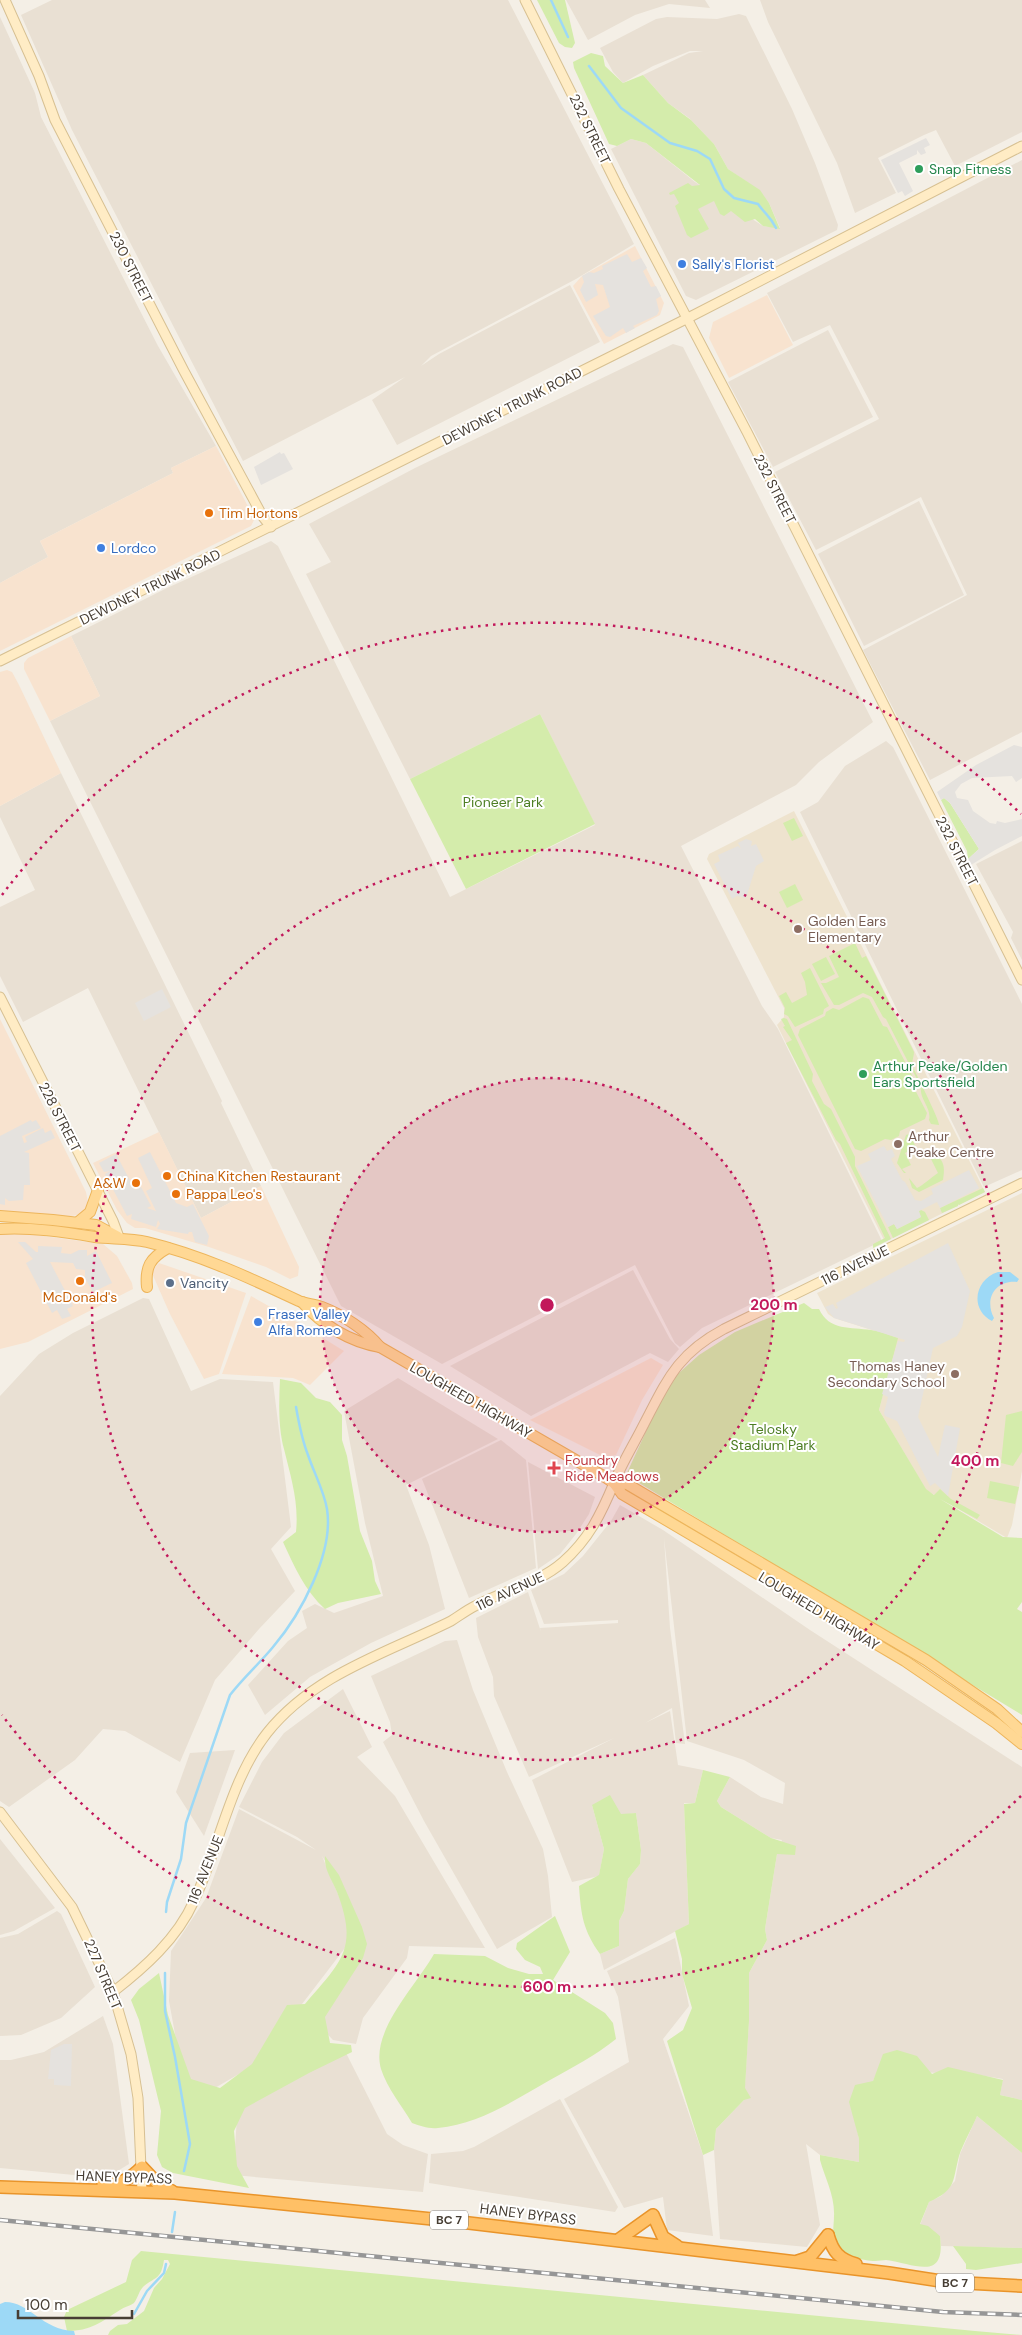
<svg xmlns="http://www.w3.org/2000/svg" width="1022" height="2335" font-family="'DM Sans',sans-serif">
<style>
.residential{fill:#e9e0d3}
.commercial{fill:#f8e3cf}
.education{fill:#eee3ce}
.green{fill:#d4ecab}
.parking{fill:#e5e2de}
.water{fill:#9dd9f6}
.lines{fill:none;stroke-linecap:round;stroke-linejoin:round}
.stream{stroke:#9dd9f6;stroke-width:2.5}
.secondary-casing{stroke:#d7c092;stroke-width:11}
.primary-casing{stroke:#edb55b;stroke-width:12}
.highway-casing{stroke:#e9942a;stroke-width:14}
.secondary{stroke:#ffecc5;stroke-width:9}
.primary{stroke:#ffd894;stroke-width:10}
.highway{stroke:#ffc066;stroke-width:11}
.rail-casing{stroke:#969696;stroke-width:4.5}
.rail{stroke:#fff;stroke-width:2.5;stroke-dasharray:8;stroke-linecap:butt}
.ring{fill:none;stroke:#c2185b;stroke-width:2.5;stroke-dasharray:2.5 5}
.leisure-dot{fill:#2e9e5b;stroke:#fff;stroke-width:2}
.shop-dot{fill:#3f7fe0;stroke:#fff;stroke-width:2}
.food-dot{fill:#e8710a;stroke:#fff;stroke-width:2}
.education-dot{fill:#8d6e63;stroke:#fff;stroke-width:2}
.service-dot{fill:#5c6f8a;stroke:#fff;stroke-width:2}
.health-dot{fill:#e0444e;stroke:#fff;stroke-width:2}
.labels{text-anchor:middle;stroke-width:4;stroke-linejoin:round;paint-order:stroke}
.shield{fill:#fff;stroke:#7e7871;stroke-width:1}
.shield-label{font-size:12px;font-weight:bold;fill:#473e34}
.street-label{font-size:14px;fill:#473e34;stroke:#fff}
.leisure-label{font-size:14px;fill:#27864d;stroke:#fff;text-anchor:start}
.shop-label{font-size:14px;fill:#366cbe;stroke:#fff;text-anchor:start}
.food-label{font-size:14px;fill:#c56008;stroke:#fff;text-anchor:start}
.park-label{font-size:14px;fill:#4d7e23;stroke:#fff}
.education-label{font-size:14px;fill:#785e54;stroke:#fff;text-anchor:start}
.service-label{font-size:14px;fill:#4e5e75;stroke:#fff;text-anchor:start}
.health-label{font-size:14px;fill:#be3a42;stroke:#fff;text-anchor:start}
.centre{fill:#c2185b;stroke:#fff;stroke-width:2.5}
.ring-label{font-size:15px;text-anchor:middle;font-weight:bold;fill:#c2185b;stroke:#fff;stroke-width:4;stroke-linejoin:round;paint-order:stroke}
</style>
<rect width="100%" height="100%" fill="#f4efe6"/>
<g class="residential">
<path d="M52,0H508L634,244L576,279L431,356L421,366L439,354L570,285L600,342L397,445L372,400L405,377L243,461L72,130L21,15Z"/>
<path d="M566,0H705L710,8L669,4L635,15L588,40Z"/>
<path d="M760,0H1022V132L955,166L936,130L924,135L878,158L896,193L855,213L837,163L768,22Z"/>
<path d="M739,14L746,16L792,109L815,163L838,225L837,230L696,300L686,296L611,149L631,139L646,143L695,182L763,226L780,228L769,203L760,191L728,169L714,144L689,118L668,103L643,75L689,53L703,51H690L653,66L623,83L613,72L600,48L656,19L667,17L717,19Z"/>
<path d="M0,17L35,93L41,117L158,346L216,446L171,468L173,473L40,541L48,557L0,583Z"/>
<path d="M1022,160V732L930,780L863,650L967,595L921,497L816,550L775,472L879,419L830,325L793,342L767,293Z"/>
<path d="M828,330L873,417L773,467L728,382Z"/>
<path d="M673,344L683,347L873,722L819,762L796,785L681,846L762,1006L778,1029L882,1241L702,1328L680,1347L675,1343L635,1265L442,1364L341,1306L50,721L100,696L71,636L167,588L271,541L278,546L450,897L595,825L540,714L410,779L306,574L331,562L309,524L415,468Z"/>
<path d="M919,501L964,595L864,646L818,554Z"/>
<path d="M886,741L893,747L1022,1004V1170L984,1187L800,812L818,802L845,766Z"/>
<path d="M61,773L222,1101L221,1103L261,1186L201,1218L88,988L23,1022L0,976V907L35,890L0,817V806Z"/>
<path d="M1022,841V960L1011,938L1013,932L976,864Z"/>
<path d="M633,1270L670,1339L679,1349L668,1362L650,1353L531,1416L450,1366Z"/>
<path d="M143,1298L149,1299L191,1391L220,1379L273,1382L291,1527L271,1549L295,1591L259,1629L215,1680L180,1762L125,1731L103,1729L75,1760L9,1807L0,1801V1396L39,1354L73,1333Z"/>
<path d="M398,1378L498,1439L406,1485L429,1545L445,1609L371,1643L326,1668L310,1677L265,1715L248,1685L288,1641L307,1628L302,1611L315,1604L334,1613L383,1596L365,1523L344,1411Z"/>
<path d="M501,1440L526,1460L536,1568L469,1598L422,1479Z"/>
<path d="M528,1462L595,1497L589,1514L576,1534L560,1554L538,1569Z"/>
<path d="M620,1505L663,1530L810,1630L1022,1767V2100L1000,2095L1003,2079L979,2075L878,2070L855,2121L859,2139V2162L820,2155L806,2144L820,2225L807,2247L720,2239L714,2150L716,2129L744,2100L749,2021V1973L767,1940L765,1929L777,1854L782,1840L771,1838L721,1807L717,1801L730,1777L761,1797L783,1804L785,1783L744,1760L687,1741L664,1538L670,1628L685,1744L676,1743L672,1708L645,1723L670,1711L678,1765L703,1770L695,1803H684L689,1924L604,1970L600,1954L619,1946V1921L624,1911L628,1879L640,1864L641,1850L636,1813L621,1815L592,1805L604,1849L599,1876L572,1882L532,1780L614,1738L529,1777L494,1696L493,1677L478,1637L476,1618L528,1592L541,1632L540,1628L618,1623V1620L544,1624L531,1590L564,1574L583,1556L611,1521Z"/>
<path d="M457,1640L473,1690L507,1772L543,1849L548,1876L552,1917L497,1949L424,1821L383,1742L392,1735L390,1722L371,1676L445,1641Z"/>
<path d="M343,1689L372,1747L357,1757L395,1796L485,1948L409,1946L407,1958L363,2018L356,2044L333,2040L311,2017L361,1940L332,1872L322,1856L355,1935L256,2064L208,2092L185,2089L169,2001L171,1951L206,1898L239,1809L316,1850L297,1837L239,1807L262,1762L284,1733Z"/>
<path d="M235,1750L204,1836L176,1792L190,1753Z"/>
<path d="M0,1839L55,1908L14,1931L0,1935Z"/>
<path d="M57,1911L61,1914L95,1987L61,2018L21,2035L0,2036V1938L18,1934Z"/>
<path d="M675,1938L689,2006L663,2039L703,2155L713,2236L667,2230L663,2197L624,2208L564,2099L629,2062L618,1997L607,1971Z"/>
<path d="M103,2016L113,2044L129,2164L106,2178L0,2168V2060H11L44,2052Z"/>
<path d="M345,2051L387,2134L403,2145L428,2154L423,2192L233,2175L238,2104Z"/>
<path d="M560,2099L618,2207L615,2212L429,2183L431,2154L463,2151L474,2147Z"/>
<path d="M977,2116L1022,2153V2248L941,2246L940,2236L920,2225L929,2202L941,2196L955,2181L960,2154Z"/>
</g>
<g class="commercial">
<path d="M635,246L664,303L660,315L604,344L573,286L582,276Z"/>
<path d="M767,295L793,345L729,378L709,338L713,322Z"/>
<path d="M216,446L252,514L254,520L251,526L0,651V583L48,557L40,541L173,473L171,468Z"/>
<path d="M71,636L100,696L50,721L24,669V663L28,658Z"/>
<path d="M7,670L12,672L19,685L61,773L0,806V672Z"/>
<path d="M0,1019L86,1192L88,1203L85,1212L78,1215L65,1217L0,1212Z"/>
<path d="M159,1132L201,1218L261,1186L299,1267L298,1276L290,1279L266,1267L209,1247L145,1228H135L127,1223L117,1210L93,1163Z"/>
<path d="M0,1233L28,1234L103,1244L117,1256L132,1283L133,1289L28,1342L0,1349Z"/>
<path d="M159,1263L246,1293L219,1374L204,1379L170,1314L151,1271Z"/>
<path d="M251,1296L297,1322L344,1351L310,1385L293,1378L222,1374Z"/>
<path d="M651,1358L663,1365L642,1400L616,1455L604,1457L530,1420Z"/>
</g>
<g class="education">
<path d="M794,811L985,1192L885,1242L777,1025L784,1017V1008L707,859L709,854Z"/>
<path d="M1022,1193V1471L1012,1525L1007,1538L926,1490L879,1410L897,1338L834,1318L828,1314L817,1293Z"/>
</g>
<g class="green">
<path d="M537,0H565L575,43L572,48L565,47L559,43Z"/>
<path d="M591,53L603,56L605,66L623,83L643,75L668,103L691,120L714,144L728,169L760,190L769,203L780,229L763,226L755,219L745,222L731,211L724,216L720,214L714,201L698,209L709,229L691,238L687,235L675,206L679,203L674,194L670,195L669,193L688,183L692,186L700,185L646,143L631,139L617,146L609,144L574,68L573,62Z"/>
<path d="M540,714L595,824L466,889L410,779Z"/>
<path d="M944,798L950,803L979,849L968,859L967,851L941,800Z"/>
<path d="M794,818L803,836L792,841L783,823Z"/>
<path d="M795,884L803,900L787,908L779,892Z"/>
<path d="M855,943L862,958L866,956L914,1052C914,1057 911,1062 913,1067C917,1076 940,1121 939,1125L931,1124L929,1120C932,1108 919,1099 921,1087L886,1019L883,1017L872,997L863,993L839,1005H834L821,983H826L839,977L829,956Z"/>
<path d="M826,957L835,974L821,981L812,964Z"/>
<path d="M810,968L829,1006L824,1009L823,1014L795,1027L788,1016L784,1014L785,1008L779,996L786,992L792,1003L807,995L805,982L801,973Z"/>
<path d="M863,997L869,999L883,1026L887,1027L915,1081L913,1086L927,1113L925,1119L900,1131L899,1136L891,1140L885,1139L861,1151L855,1149L798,1035L800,1029L825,1016L826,1012L833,1008L839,1010Z"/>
<path d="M784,1018L787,1019L813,1074L812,1081L824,1104L831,1109L855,1157V1166L891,1239L873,1248V1244L885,1238L840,1144L836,1140L786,1043L792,1040L783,1027L785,1026L781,1019Z"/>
<path d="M909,1134L916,1147L905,1153L911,1165L902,1169L906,1173H904L897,1163L906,1135Z"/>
<path d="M920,1151C939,1154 947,1159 943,1180L919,1192L912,1188L909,1178L917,1188C925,1184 930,1178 938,1173L928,1153L921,1156L918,1152Z"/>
<path d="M983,1188L985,1192L959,1205L958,1204V1206L942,1213L940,1208Z"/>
<path d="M921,1210L925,1212L929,1220L893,1238L888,1227L894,1224L897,1229L921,1217L918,1211Z"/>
<path d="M804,1303L812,1309H819C829,1331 851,1327 871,1330C880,1331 889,1335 898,1338L879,1410L926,1489L934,1495L940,1489L951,1499L980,1515L977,1519L940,1499L1003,1537L1022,1538V1602L1017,1609L1022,1612V1715L626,1475L661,1399L671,1380L699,1355L735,1332Z"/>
<path d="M280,1379L301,1383L316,1398L330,1402L342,1415V1440L347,1456L360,1531L372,1561L375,1581L381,1594L338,1603L325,1609C305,1591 294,1566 283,1542L296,1532C299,1502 291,1478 284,1449C278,1427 279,1402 280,1379Z"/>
<path d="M1022,1411V1452L1013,1466L1001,1463L1006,1415Z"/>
<path d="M990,1481L1019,1487L1015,1504L987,1498Z"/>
<path d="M703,1770L730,1777L717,1801L721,1807L771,1838L796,1846L795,1855L777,1854L765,1929L767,1940L749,1973V2021L745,2088L751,2098L744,2100L716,2129L714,2150L703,2155L667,2041L683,2030L692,2008L682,1974V1959L675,1931L689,1924L684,1804L695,1803Z"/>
<path d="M610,1795L621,1814L636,1813L641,1850L640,1864L628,1879L624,1911L619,1921V1946L600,1954C583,1930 581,1915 579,1886L599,1875L604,1849L592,1805Z"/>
<path d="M325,1856L339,1875L362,1927L367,1944L363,1958L325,2017L330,2043L351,2045L352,2052L309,2073L245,2108L234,2131L237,2166L249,2188L173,2173L162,2167L157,2155L161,2111L139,2020L131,2000L139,1989L159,1973L168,2015L191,2079L220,2088L252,2064L287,2005L305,2004C341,1962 359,1949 337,1892C332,1879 324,1870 325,1856Z"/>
<path d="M555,1916L570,1952L553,1980L605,2013L613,2023L616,2039C595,2056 573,2067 550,2080C515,2100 479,2124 438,2128C428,2129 421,2126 412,2123C402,2106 387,2088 381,2069C370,2031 416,1986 434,1954L485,1956L508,1968L529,1974H543L540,1967L525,1960L516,1949L517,1943Z"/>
<path d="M897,2050L917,2056L932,2074L948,2067L1003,2080L1000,2095L1022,2100V2153L977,2116C972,2128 963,2144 959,2156C952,2182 957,2189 929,2202L920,2224L928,2226L940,2236C946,2282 915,2264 886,2260C883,2260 879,2261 875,2261C864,2261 844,2256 837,2246C831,2236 834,2226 834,2216C835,2196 825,2178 820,2160V2155L859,2162V2139L849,2102L855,2085L873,2081L883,2054Z"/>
<path d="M953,2246L1022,2248V2263L976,2270L966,2269V2264Z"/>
<path d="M141,2251L975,2331L1022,2335H108L110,2331L118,2325L127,2324L144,2311L154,2288L162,2279L170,2264L168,2260H164C161,2279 157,2276 144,2286C139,2290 138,2298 134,2303C130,2306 124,2307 120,2310C101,2322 91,2331 67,2331L64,2317L67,2310L126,2282L132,2260Z"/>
</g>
<g class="parking">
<path d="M926,138L930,145L924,148L926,153L921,155L917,150V154L899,163L913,191L905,196L902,191L898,193L881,160Z"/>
<path d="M627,254L632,262L641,258L647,268L643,271L651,287L656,286L661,296L656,299L659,311L657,315L633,326L635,328L626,333L623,328L610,337L606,336L593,316L610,307L603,285L595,284L598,295L586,302L580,290L584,282L582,276L589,272L594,273L603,269L602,266Z"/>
<path d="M280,452L281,454L284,453L293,469L261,485L254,467Z"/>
<path d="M1014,745L1022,747V778L1016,782L1012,776L972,778L961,784L955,792L957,798L968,800L973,811L990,823L996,824L997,821L1005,823L1022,819V836L995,850L971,865L968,859L979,849L950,803L944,798L941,800L937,792L976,765Z"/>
<path d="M746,839L752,841L751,846L756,844L764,861L756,866L746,898L737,896L732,899L714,864L720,861L718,855L738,846L741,849L738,843Z"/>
<path d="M162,989L171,1007L144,1021L135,1003Z"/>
<path d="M31,1120L32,1122L36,1120L41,1128L22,1136L24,1143L27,1142L25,1137L43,1128L45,1133L51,1130L55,1138L24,1152L29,1153L30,1185H24L23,1200L9,1201L5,1198V1205L0,1204V1136Z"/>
<path d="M884,1146L887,1151L892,1149L895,1156L891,1159L902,1180L905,1182L915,1200L921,1201L933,1194L931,1189L969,1170L979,1188L940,1208L937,1202L919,1211L921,1217L897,1229L894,1224L888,1227L857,1166L871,1160L868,1154Z"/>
<path d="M150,1152L176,1203L187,1207L193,1204L209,1236L207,1245L195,1242L192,1232H189L188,1234L157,1229L160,1224L158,1220L156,1227L131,1219L132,1214L127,1216L105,1174L110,1171L104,1172L99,1163L116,1154L135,1190L141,1187L151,1206L147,1208L156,1211L146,1191L152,1188L138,1158Z"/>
<path d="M18,1242H25L36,1252H38V1246L62,1247L61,1253L71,1254L79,1250H87V1256L96,1251L112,1283L93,1292L85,1278V1270L76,1269L73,1263L50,1262L73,1306L67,1309L71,1316L62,1319L57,1310L52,1313L26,1263L33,1259Z"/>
<path d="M948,1243L970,1291L962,1327L957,1336L933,1348L918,1417L938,1457L945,1425L960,1428L948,1496L935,1483L930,1486L897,1421L885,1416L884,1413L888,1397L882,1394L898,1341L904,1342L905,1340L834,1318L825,1307L833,1304L836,1309L838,1308L836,1303Z"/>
<path d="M64,2044H72L71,2086L54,2085V2079H48L51,2050Z"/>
</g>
<g class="water">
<path d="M998,1272H1010L1019,1279L1017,1282C995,1280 984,1299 994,1318L992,1321C969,1309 975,1279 998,1272Z"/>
<path d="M5,2302C30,2302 42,2330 74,2331L75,2335H0V2304Z"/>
</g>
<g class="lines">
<g class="stream">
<path d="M551,0L568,37"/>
<path d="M589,66L621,108L670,143L697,151L710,159L724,189L734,198L758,204C765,214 770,216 776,228"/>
<path d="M166,1912L167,1902L181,1859L186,1823L230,1695C243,1678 259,1664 273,1647C301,1614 334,1553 327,1509C324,1491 314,1473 308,1455C302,1440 299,1424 296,1407"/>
<path d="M165,1973V2011L175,2057L190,2144L184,2171"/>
<path d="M172,2232L175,2212"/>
<path d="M134,2314L147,2291L164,2273L166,2264"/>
</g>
<defs>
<g id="secondary">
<path d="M5,0L39,76L55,120L184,371L263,517L271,527"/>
<path d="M525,0L619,189L747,432L1022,980"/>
<path d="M0,661L686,319L1022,146"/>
<path d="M0,997L113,1221L119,1237"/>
<path d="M0,1812L72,1907L113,1992L131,2054L138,2098L142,2192"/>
<path d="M113,1992C144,1968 177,1939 194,1901C219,1848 230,1780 267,1733C314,1674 387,1653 451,1621C459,1616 467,1610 475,1606C504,1590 538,1584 563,1562C589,1539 601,1514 614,1483C622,1463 634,1444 644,1424C667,1380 677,1354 724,1329L1022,1183"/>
</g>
<g id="primary">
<path d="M0,1216L53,1220L96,1225L118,1237"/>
<path d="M78,1222L90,1212L98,1190"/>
<path d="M0,1229C31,1227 64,1232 95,1237C112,1239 130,1238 147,1242C201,1255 250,1278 299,1301C306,1304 314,1304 322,1307C343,1315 366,1330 380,1347L605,1477L614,1483L622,1494L905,1661L996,1723L1022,1744"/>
<path d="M147,1287C145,1267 150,1258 168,1248"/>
<path d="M302,1302C322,1325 350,1342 380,1347"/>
<path d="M614,1483L627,1484L926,1660L997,1709L1022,1732"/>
</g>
<g id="highway">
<path d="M103,2184C120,2185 130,2179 142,2167L159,2185L172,2191"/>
<path d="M0,2187L175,2193L452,2221L889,2273L947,2282L1022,2286"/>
<path d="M828,2235C833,2252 839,2259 856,2264"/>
<path d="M618,2240L653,2215L663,2237L677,2246"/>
<path d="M798,2261L810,2257L828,2235"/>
</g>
</defs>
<use href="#secondary" class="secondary-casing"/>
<use href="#primary" class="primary-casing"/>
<use href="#highway" class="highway-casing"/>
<use href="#secondary" class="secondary"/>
<use href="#primary" class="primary"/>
<use href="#highway" class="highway"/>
<defs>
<path id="rail" d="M0,2220L943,2312L1022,2315"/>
</defs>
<use href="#rail" class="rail-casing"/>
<use href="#rail" class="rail"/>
</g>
<circle cx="547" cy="1305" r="227" fill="#c2185b" fill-opacity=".12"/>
<g class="ring">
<circle cx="547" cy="1305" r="227"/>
<circle cx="547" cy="1305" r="455"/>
<path d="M1021 1796A682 682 0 0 1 2 1715M2 895A682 682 0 0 1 1021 814"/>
</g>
<g class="leisure-dot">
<circle cx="919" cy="169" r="5"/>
<circle cx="863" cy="1074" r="5"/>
</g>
<g class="shop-dot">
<circle cx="682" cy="264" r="5"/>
<circle cx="101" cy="548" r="5"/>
<circle cx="258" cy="1322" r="5"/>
</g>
<g class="food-dot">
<circle cx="209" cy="513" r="5"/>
<circle cx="167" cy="1176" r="5"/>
<circle cx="136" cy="1183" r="5"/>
<circle cx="176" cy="1194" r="5"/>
<circle cx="80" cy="1281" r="5"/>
</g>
<g class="education-dot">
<circle cx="798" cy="929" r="5"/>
<circle cx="898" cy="1144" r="5"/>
<circle cx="955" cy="1374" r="5"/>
</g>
<circle class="service-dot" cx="170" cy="1283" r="5"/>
<path class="health-dot" d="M551.5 1460.5h5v5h5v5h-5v5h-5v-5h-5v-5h5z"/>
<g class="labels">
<g class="shield">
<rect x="430" y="2210.5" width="38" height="19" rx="4"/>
<rect x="936" y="2273.5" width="38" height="19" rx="4"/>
</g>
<g class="shield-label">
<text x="449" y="2224">BC 7</text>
<text x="955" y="2287">BC 7</text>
</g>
<g class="street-label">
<text transform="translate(590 129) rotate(64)" y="5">232 STREET</text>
<text transform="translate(131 267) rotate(63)" y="5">230 STREET</text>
<text transform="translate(512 406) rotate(-27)" y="5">DEWDNEY TRUNK ROAD</text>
<text transform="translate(775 489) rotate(63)" y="5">232 STREET</text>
<text transform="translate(150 587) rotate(-26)" y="5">DEWDNEY TRUNK ROAD</text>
<text transform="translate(957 851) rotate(63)" y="5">232 STREET</text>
<text transform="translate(60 1117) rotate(63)" y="5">228 STREET</text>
<text transform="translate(855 1265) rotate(-26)" y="5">116 AVENUE</text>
<text transform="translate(471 1400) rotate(30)" y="5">LOUGHEED HIGHWAY</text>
<text transform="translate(510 1591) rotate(-25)" y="5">116 AVENUE</text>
<text transform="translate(819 1611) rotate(31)" y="5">LOUGHEED HIGHWAY</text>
<text transform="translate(205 1870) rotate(-68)" y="5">116 AVENUE</text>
<text transform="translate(103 1974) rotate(67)" y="5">227 STREET</text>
<text transform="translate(124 2177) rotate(2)" y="5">HANEY BYPASS</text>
<text transform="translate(528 2214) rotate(7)" y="5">HANEY BYPASS</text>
</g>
<g class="leisure-label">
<text x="929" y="174">Snap Fitness</text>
<text x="873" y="1071">Arthur Peake/Golden<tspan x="873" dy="16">Ears Sportsfield</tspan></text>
</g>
<g class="shop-label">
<text x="692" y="269">Sally's Florist</text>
<text x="111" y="553">Lordco</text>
<text x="268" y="1319">Fraser Valley<tspan x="268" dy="16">Alfa Romeo</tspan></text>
</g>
<g class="food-label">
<text x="219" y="518">Tim Hortons</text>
<text x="177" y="1181">China Kitchen Restaurant</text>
<text x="126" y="1188" text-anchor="end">A&amp;W</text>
<text x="186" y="1199">Pappa Leo's</text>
<text x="80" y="1302" text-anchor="middle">McDonald's</text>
</g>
<g class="park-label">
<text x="503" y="807">Pioneer Park</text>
<text x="773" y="1434">Telosky<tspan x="773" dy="16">Stadium Park</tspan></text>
</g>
<g class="education-label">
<text x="808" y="926">Golden Ears<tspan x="808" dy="16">Elementary</tspan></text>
<text x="908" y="1141">Arthur<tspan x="908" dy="16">Peake Centre</tspan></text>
<text x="945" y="1371" text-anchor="end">Thomas Haney<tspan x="945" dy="16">Secondary School</tspan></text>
</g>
<g class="service-label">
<text x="180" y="1288">Vancity</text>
</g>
<g class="health-label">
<text x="565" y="1465">Foundry<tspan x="565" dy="16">Ride Meadows</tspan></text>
</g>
</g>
<circle cx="547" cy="1305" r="8" class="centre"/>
<g class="ring-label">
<text x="774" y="1310">200 m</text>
<text x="975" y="1466">400 m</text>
<text x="547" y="1992">600 m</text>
</g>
<path d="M18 2310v8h114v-8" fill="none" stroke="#473e34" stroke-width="2.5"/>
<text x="25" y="2310" font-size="15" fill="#473e34" stroke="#ffffff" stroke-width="4" paint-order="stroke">100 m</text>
</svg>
